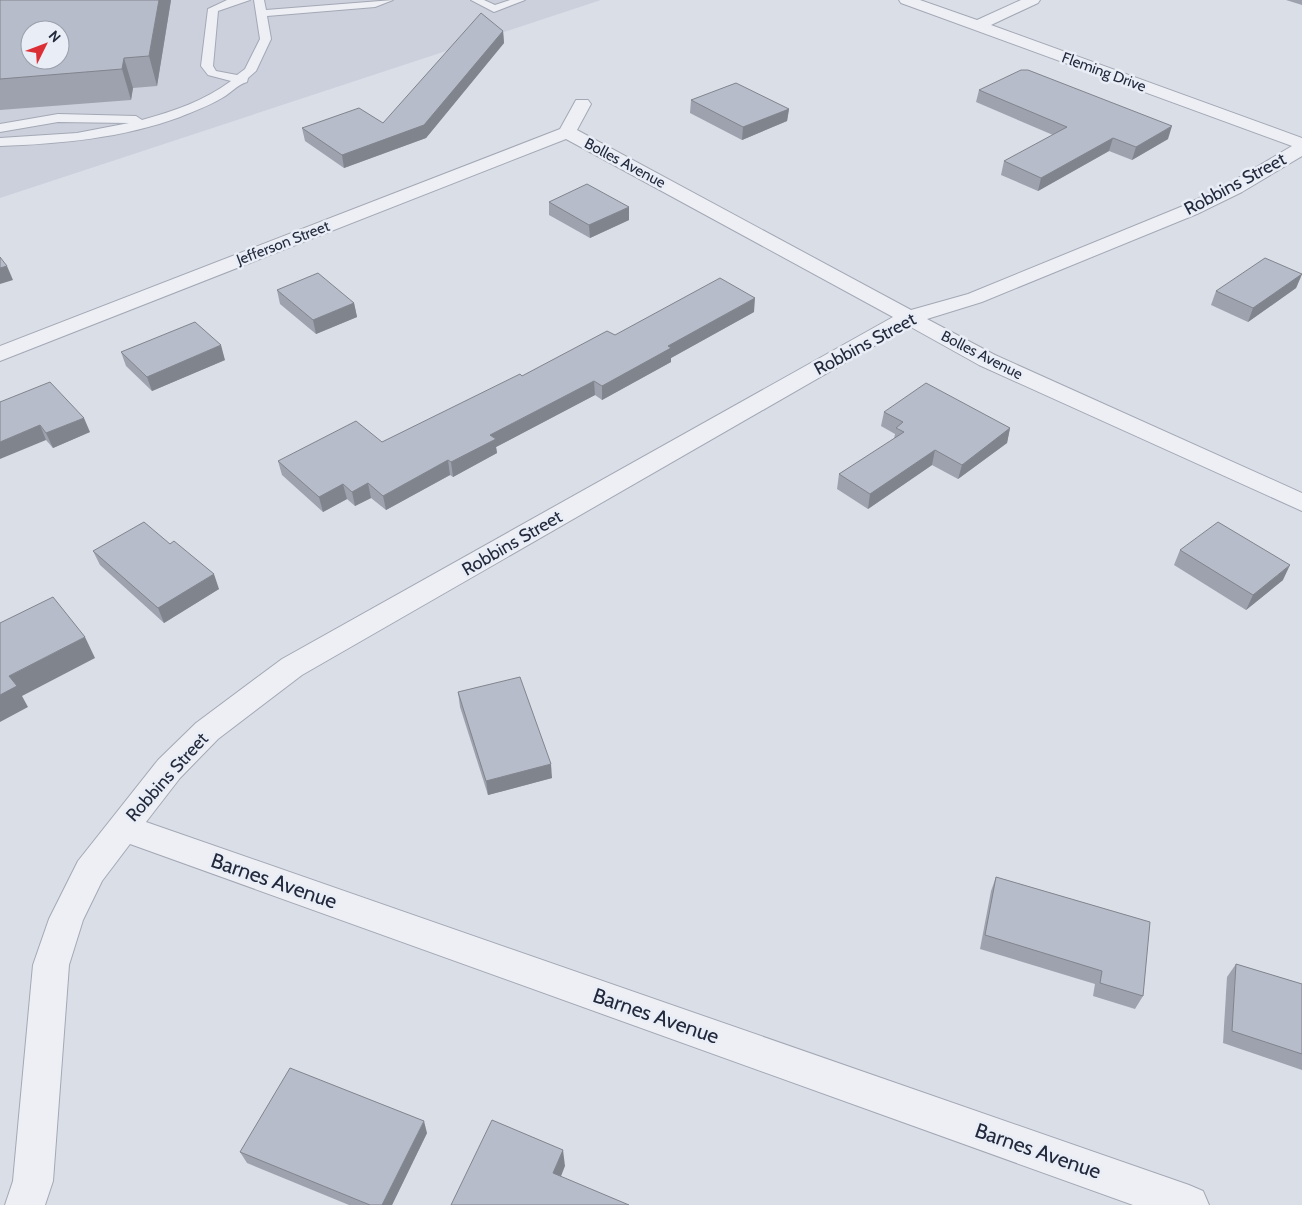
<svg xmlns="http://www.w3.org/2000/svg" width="1302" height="1205" font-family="Cabin,sans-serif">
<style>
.built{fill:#ccd0dc;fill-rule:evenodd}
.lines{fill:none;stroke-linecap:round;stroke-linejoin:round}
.lane-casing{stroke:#a3a8b4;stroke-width:2}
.street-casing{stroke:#a3a8b4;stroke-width:2}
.lane{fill:#edeff5;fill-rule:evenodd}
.street{fill:#edeff5;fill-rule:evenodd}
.wall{fill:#9da2ae}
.shaded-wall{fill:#80848d}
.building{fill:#b7bcca;stroke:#80848d;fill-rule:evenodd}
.labels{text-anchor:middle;stroke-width:5;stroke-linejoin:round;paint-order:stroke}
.far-street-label{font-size:15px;fill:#232a3e;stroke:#e9edf5}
.street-label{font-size:18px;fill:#232a3e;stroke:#e9edf5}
.near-street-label{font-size:21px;fill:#232a3e;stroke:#e9edf5}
</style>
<rect width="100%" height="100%" fill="#dadee7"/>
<path class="built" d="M0,0H601L0,198ZM30,30H60V60H30Z"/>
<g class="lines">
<defs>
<g id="lane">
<path d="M227,0H250L218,11L213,66L216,71L237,75L245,69L260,39L254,0H264L266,10L393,0L375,7L267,16L271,39L256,71L248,78L247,82C237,85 231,93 222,98C209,106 194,111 180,117C123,138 60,144 0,146V138L77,133L129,123L58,122L0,132V124L58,114L136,116L142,120C174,111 204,101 231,81L208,75L201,66L208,9Z"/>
<path d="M471,0H484L495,5L510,0H525L494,12Z"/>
</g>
<path id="street" d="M899,0H920L977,20L1021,0H1040L1038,3L991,25L1302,138V156L1242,192L1197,214L982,302L927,319L995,355L1302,493V511L979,365L909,326L302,675L218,739L180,778L146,822L1189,1185L1203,1191L1209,1205H1133L130,844L102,881L83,920L69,965L53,1181L45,1205H5L13,1181L33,965L49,919L78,861L158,760L196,723L282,659L893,317L566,139L0,361V346L560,129L576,100H588L591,104L577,130L911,310L968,294L1183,206L1228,184L1292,146L901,3Z"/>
</defs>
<use href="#lane" class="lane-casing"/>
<use href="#street" class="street-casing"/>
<use href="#lane" class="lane"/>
<use href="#street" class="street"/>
</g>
<g class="wall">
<path d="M0,0H171L157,86L133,88L131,100L0,110Z"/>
<path d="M1286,0H1302V5Z"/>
<path d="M503,31L504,43L426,138L344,168L305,141L302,128L383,123Z"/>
<path d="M979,90L1168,139L1132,160L1109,151L1038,191L1001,175L1004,161L1053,135L976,102Z"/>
<path d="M691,100L789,109L787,121L742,140L690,113Z"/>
<path d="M549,202L629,220L590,238L549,215Z"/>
<path d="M1302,274L1296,288L1248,322L1211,305L1216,291Z"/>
<path d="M277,290L354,303L357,317L316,334L280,304Z"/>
<path d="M754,312L671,358V362L602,400L595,395L496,447L497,453L453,477L450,475L386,510L371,498L355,506L347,499L323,512L282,475L278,461L382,442L522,376L615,335Z"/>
<path d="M121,352L225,360L152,391L126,366Z"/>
<path d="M0,402L90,432L53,448L46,440Z"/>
<path d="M884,412L1010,428L1007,443L958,479L932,465L868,509L837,489L839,474L894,439L895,434L881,426Z"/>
<path d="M1180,550L1283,580L1246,610L1174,565Z"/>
<path d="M93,551L219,589L164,623L100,565Z"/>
<path d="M458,692L552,778L488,795L460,707Z"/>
<path d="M996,877L1143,996L1135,1009L1093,996L1095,984L980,949L991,891Z"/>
<path d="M1236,964L1302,984V1070L1223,1043L1227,977Z"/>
<path d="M427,1133L392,1205H349L247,1163L240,1152Z"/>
</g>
<g class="shaded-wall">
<path d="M159,0H171L157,86L149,56Z"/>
<path d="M503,31L504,43L426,138L344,168L342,155Z"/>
<path d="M124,58L133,88L131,100L122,69Z"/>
<path d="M789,109L787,121L742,140L743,127Z"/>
<path d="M1172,126L1168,139L1132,160L1136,147Z"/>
<path d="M1113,138L1109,151L1038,191L1041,178Z"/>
<path d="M629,207V220L590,238L589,225Z"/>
<path d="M7,266L13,280L0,284V268Z"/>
<path d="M1302,274L1296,288L1248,322L1253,308Z"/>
<path d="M755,298L754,312L671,358V362L602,400V386L668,346Z"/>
<path d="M354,303L357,317L316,334L313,320Z"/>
<path d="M221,345L225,360L152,391L147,377Z"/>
<path d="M594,381L595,395L496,447L497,453L453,477L451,462L490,435Z"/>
<path d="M84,418L90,432L53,448L46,433Z"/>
<path d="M40,425L46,440L0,459V442Z"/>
<path d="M1010,428L1007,443L958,479L962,465Z"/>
<path d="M935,450L932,465L868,509L870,494Z"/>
<path d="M448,460L450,475L386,510L383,496Z"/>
<path d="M368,483L371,498L355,506L352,492Z"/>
<path d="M343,484L347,499L323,512L319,497Z"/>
<path d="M1290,565L1283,580L1246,610L1253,595Z"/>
<path d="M214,574L219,589L164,623L158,608Z"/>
<path d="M85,637L95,658L22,696L28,707L0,722V695L9,676Z"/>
<path d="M551,764L552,778L488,795L486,781Z"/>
<path d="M424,1121L427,1133L392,1205H382Z"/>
<path d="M563,1150L565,1166L556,1189L553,1173Z"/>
</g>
<g class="building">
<path d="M0,0H159L149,56L124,58L122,69L0,79ZM30,30H60V60H30Z"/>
<path d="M481,13L503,31L424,125L342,155L302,128L359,108L383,123Z"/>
<path d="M1021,70H1028L1172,126L1136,147L1113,138L1041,178L1004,161L1067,127L979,90Z"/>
<path d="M736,83L789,109L743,127L691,100Z"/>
<path d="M587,184L629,207L589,225L549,202Z"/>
<path d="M0,257L7,266L0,268Z"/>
<path d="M1265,258L1302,274L1253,308L1216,291Z"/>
<path d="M318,273L354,303L313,320L277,290Z"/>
<path d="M720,278L755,298L668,346L671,348L602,386L594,381L490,435L496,439L451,462L448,460L383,496L368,483L352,492L343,484L319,497L278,461L356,421L382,442L520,374L522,376L607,331L615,335Z"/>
<path d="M195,322L221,345L147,377L121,352Z"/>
<path d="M50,382L84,418L46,433L40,425L0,442V402Z"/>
<path d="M926,383L1010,428L962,465L935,450L870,494L839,474L904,432L896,428L903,422L884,412Z"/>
<path d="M144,522L170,544L174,541L214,574L158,608L93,551Z"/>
<path d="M1218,522L1290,565L1253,595L1180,550Z"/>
<path d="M53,597L85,637L9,676L17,686L0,695V623Z"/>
<path d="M520,677L551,764L486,781L458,692Z"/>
<path d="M996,877L1150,922L1143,996L1100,983L1102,971L985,935Z"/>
<path d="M1236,964L1302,984V1054L1232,1031Z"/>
<path d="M290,1068L424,1121L382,1205H370L240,1152Z"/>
<path d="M492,1120L563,1150L553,1173L629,1205H451Z"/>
</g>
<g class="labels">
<g class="far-street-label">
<text transform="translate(1104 72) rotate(20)" y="5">Fleming Drive</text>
<text transform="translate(625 163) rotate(28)" y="5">Bolles Avenue</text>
<text transform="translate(283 243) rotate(-21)" y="5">Jefferson Street</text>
<text transform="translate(982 355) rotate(27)" y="5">Bolles Avenue</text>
</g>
<g class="street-label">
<text transform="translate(1235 184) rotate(-28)" y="6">Robbins Street</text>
<text transform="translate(865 344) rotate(-28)" y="6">Robbins Street</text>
<text transform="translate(512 543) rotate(-30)" y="6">Robbins Street</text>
<text transform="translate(167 777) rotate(-48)" y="6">Robbins Street</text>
</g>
<g class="near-street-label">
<text transform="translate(274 881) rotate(19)" y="7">Barnes Avenue</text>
<text transform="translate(656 1016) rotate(19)" y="7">Barnes Avenue</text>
<text transform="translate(1038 1151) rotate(19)" y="7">Barnes Avenue</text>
</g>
</g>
<g transform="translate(45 45) rotate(48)"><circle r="24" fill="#e9edf5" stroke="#9a9fac"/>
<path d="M0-4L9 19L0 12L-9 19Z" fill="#dc2f35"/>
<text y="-8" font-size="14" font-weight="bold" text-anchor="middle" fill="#232a3e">N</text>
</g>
</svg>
